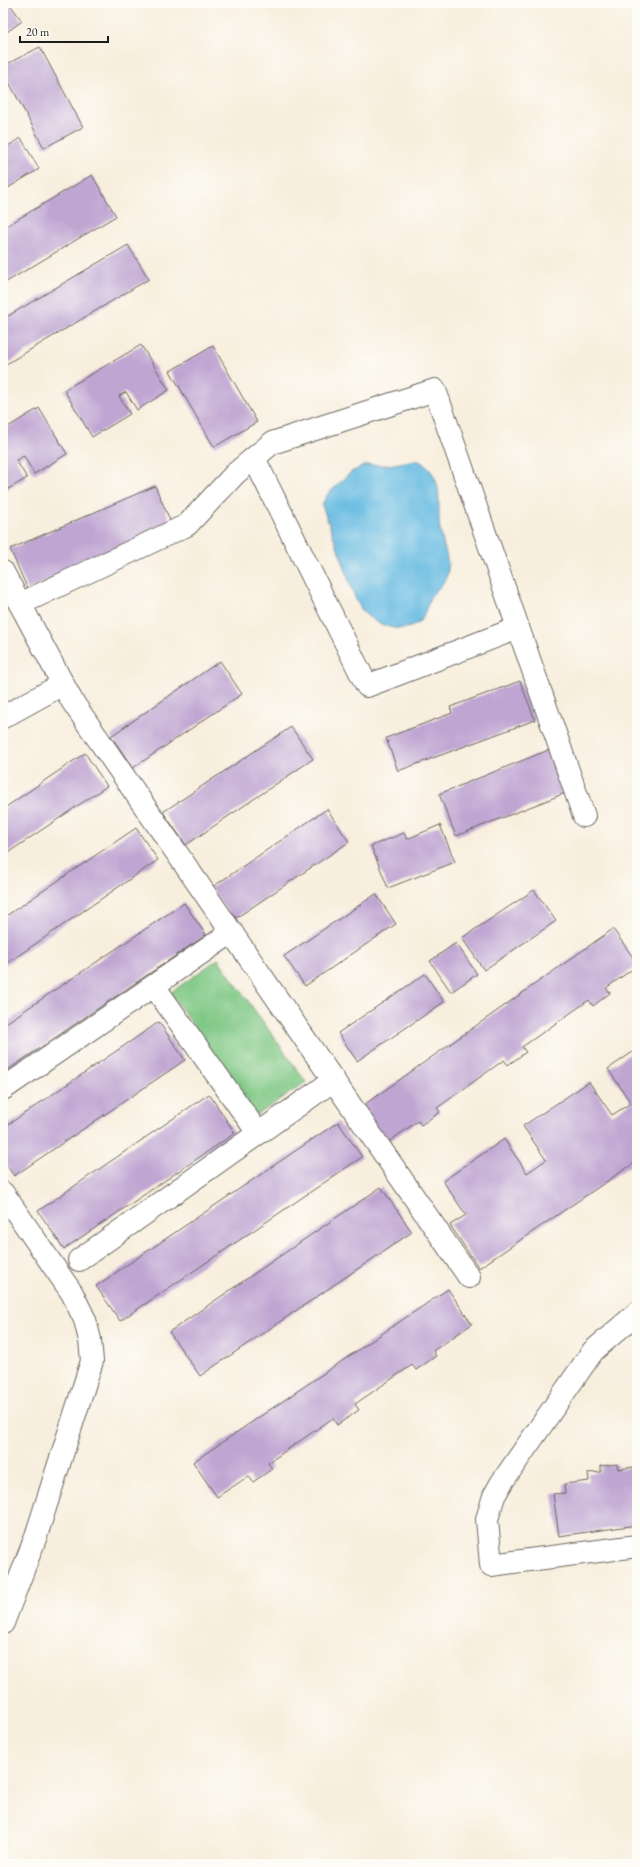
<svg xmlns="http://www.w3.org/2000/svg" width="640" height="1867" font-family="'EB Garamond',serif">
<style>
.green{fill:#7ec783;stroke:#4d7250}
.water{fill:#64b9e1;stroke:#406a7e}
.building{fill:#bfa5d2}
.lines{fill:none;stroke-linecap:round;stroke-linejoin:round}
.minor-casing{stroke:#696660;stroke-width:24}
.minor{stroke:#fff;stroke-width:22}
</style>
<rect width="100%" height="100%" fill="#fdfcf7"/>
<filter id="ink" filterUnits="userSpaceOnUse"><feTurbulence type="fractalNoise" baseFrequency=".025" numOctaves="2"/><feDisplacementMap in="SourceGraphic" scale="8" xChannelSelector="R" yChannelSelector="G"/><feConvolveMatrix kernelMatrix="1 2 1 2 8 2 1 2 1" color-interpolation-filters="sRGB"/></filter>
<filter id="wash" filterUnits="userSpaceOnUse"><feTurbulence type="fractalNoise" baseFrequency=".012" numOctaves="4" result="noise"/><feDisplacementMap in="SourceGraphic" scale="16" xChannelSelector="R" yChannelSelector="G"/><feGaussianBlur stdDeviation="0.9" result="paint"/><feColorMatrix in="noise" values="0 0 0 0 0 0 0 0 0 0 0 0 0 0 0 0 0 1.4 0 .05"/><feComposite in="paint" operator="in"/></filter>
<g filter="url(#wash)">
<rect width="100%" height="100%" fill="#f8eedd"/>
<path class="green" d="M218,959L306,1082L257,1115L170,993Z"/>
<path class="water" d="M417,460C447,475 436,505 440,530C442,544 451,561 447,575C444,585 436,589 431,597C427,604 425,616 419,622C404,636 373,625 362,610C354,599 350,584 346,571C338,549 330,527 322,505L327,495L351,472L366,465H388Z"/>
<g id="blocks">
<g class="building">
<path d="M3,3H9L22,21L3,35Z"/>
<path d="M40,47L83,127L44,148L3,71V66Z"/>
<path d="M21,138L39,169L3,191V149Z"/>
<path d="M92,175L116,216L3,284V228Z"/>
<path d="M128,245L149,279L3,366V319Z"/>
<path d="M141,345L169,390L137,410L126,392L119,396L130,414L92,437L64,390Z"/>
<path d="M213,346L257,422L214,447L170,371Z"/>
<path d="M39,408L67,454L34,474L24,456L16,460L27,478L3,492V430Z"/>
<path d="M155,486L173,527L28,590L10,549Z"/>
<path d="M220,661L242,694L133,768L111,736Z"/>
<path d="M520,681L535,720L398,771L386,738L452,713L450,707Z"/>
<path d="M291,727L313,759L186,845L163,812Z"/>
<path d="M551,749L568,792L456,836L439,794Z"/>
<path d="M85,753L107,786L3,856V809Z"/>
<path d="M327,809L349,842L233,920L211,888Z"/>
<path d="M440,825L455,862L388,888L371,846L404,833L407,839Z"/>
<path d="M136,828L158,860L3,966V918Z"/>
<path d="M534,890L556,921L484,970L462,938Z"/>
<path d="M376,894L396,924L305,986L284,956Z"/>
<path d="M184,903L206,935L3,1073V1025Z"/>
<path d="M613,929L637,963V966L606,988L610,993L593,1006L589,1000L522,1047L526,1052L508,1065L504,1060L437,1108L440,1112L421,1125L418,1121L387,1143L361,1107Z"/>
<path d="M456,943L477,974L451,992L430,961Z"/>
<path d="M425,974L444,1002L357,1061L338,1033Z"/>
<path d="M159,1022L185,1060L14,1176L3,1160V1128Z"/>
<path d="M637,1049V1161L479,1268L450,1225L466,1215L443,1181L504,1139L527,1173L546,1160L523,1126L589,1082L612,1115L631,1103L608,1069Z"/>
<path d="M209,1094L235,1133L64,1249L38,1211Z"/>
<path d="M338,1122L362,1157L120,1321L96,1286Z"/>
<path d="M381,1187L412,1232L200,1376L169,1332Z"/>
<path d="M448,1289L472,1324L433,1351L436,1356L416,1370L412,1365L355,1404L359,1410L337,1425L333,1418L268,1463L272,1469L253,1482L249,1476L217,1497L193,1462Z"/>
<path d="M617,1464L618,1469L634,1467V1474H637V1525L559,1536L553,1494L565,1493L564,1484L589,1481L588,1473L601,1472V1466Z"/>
</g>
</g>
</g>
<g filter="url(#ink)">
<use href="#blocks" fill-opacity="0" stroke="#696660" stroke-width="1"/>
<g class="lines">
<defs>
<g id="minor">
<path d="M254,458L367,686L518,628"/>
<path d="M3,572L72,701L469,1277"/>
<path d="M20,604L187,525L236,473L272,443L435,390L584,816"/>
<path d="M3,717L63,684"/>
<path d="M154,986L258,1133"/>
<path d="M3,1089L232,932"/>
<path d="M3,1193L72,1293L85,1320L90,1340L92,1361L36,1536L3,1623"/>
<path d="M79,1260L334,1080"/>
<path d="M637,1313L593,1351L502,1482L494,1496L487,1519L491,1565L637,1546"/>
</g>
</defs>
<use href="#minor" class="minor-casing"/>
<use href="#minor" class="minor"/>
</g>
</g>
<rect width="640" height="1867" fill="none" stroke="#fdfcf7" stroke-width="16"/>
<path d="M20 36v6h88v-6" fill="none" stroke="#1c1c1c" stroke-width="2"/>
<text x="26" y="36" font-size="12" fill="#1c1c1c" stroke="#fdfcf7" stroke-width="3" paint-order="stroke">20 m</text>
</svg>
